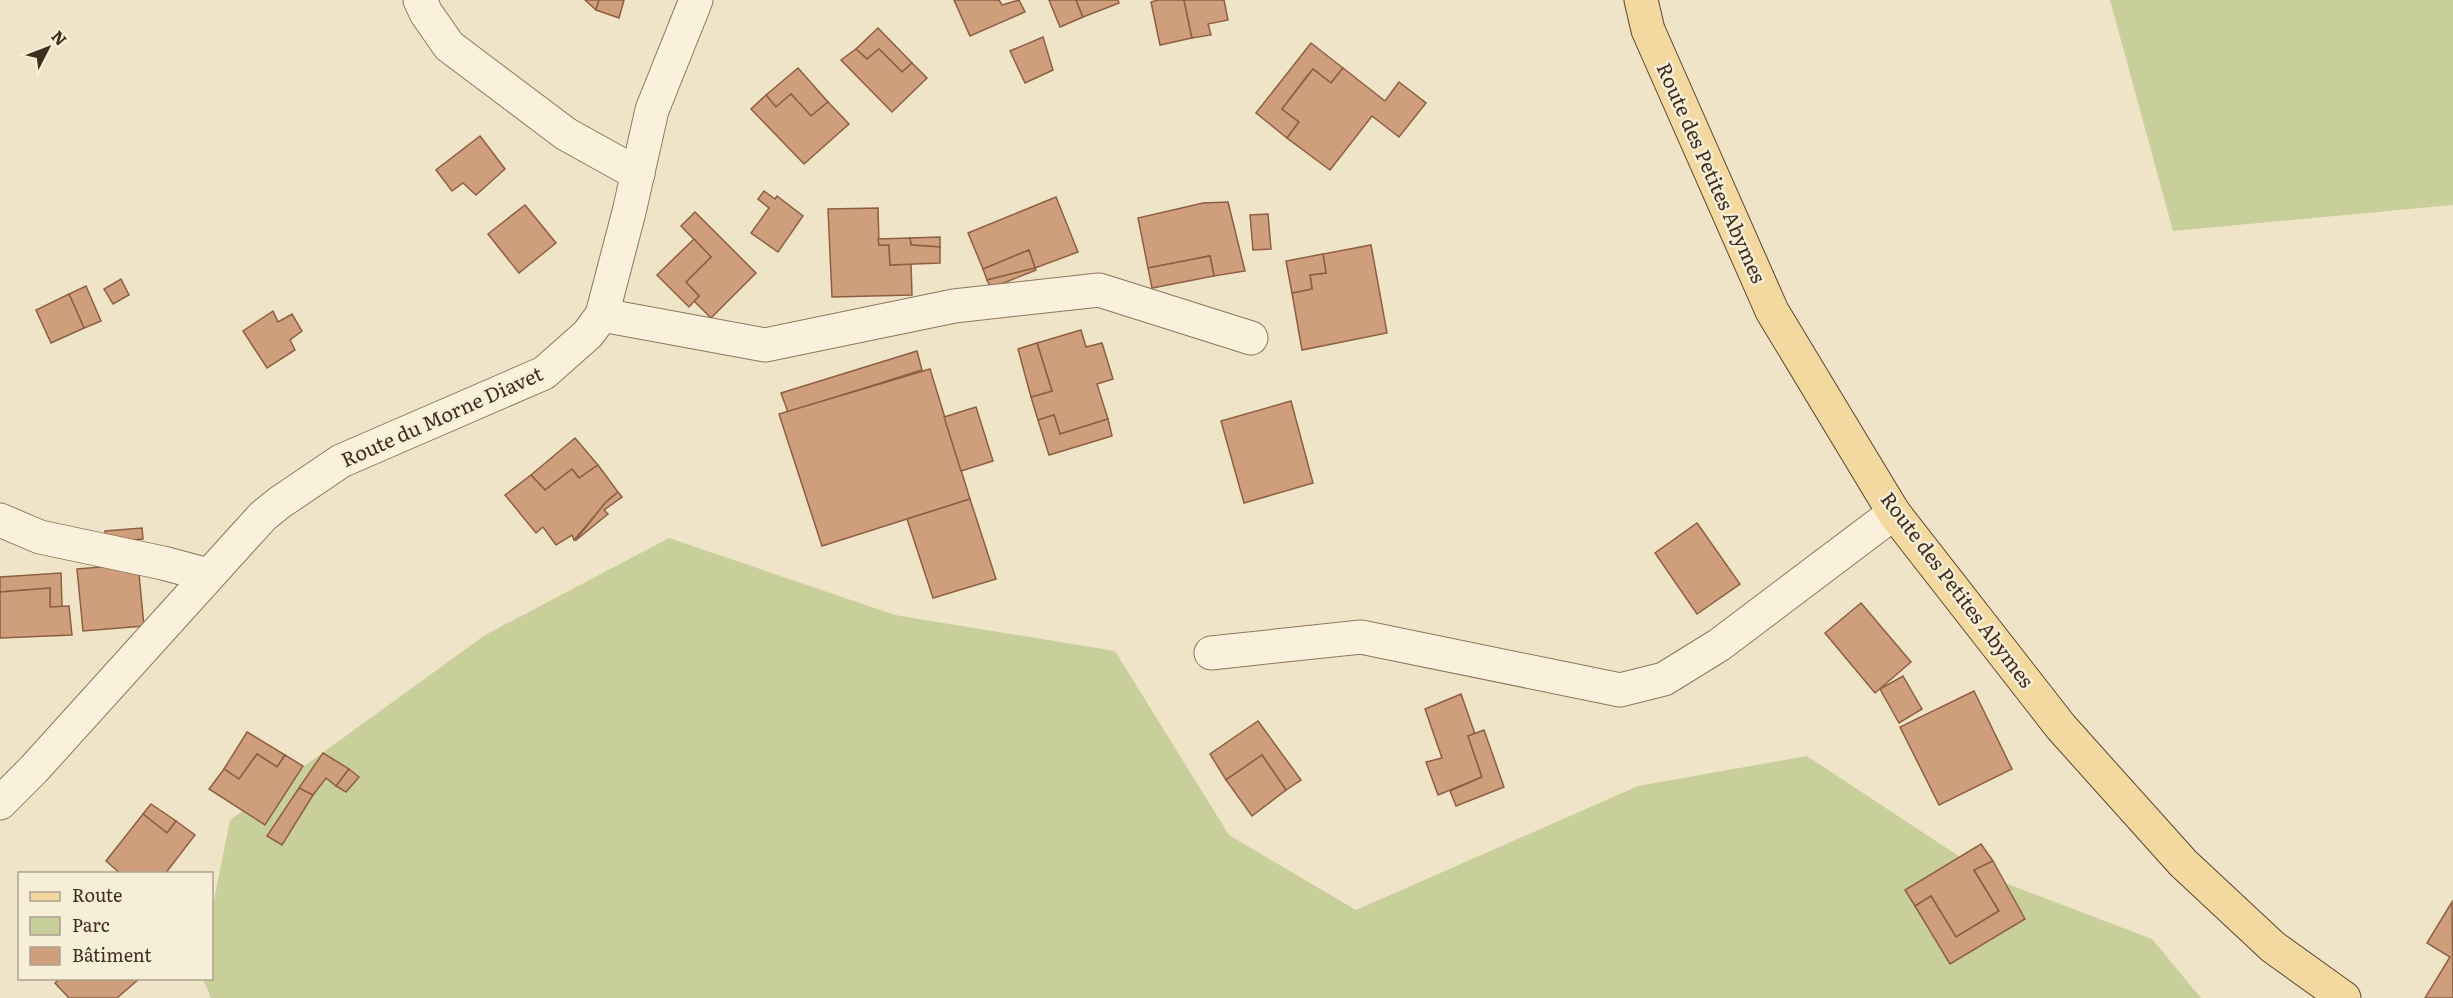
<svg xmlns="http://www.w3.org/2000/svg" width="2453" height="998" font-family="Literata,serif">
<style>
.green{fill:#c9cf9b}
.building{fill:#cf9f7d;stroke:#8d5f41;stroke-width:1.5}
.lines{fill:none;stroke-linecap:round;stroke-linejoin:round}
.minor-casing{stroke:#8d765c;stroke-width:35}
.major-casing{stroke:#5b4430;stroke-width:35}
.minor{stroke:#faf1dc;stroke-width:33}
.major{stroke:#f3d9a0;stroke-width:33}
.labels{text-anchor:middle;stroke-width:5;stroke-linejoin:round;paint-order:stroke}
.street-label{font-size:20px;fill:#3d2e20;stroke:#f7eed8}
</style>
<rect width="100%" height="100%" fill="#f0e4c8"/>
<g class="green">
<path d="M2110,0H2453V205L2173,231Z"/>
<path d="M669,538L895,615L1115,651L1229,835L1356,910L1638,786L1807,756L1992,878L2152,939L2201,998H211L203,979L212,978V910L230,820L485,635Z"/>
</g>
<g class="building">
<path d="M585,0H599L596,10Z"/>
<path d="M599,0H624L619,18L596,10Z"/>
<path d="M954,0H999L1002,5L1019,0L1025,12L970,36Z"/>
<path d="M1049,0H1076L1083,17L1060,27Z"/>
<path d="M1076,0H1118L1119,3L1083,17Z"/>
<path d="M1158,0H1184L1192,38L1160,45L1151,2Z"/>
<path d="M1184,0H1224L1228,20L1208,24L1211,35L1192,38Z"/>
<path d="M878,28L912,63L902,72L879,49L867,59L856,49Z"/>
<path d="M1043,37L1053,70L1025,83L1010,51Z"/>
<path d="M1311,43L1343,68L1331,83L1313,69L1307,76L1282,109L1299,122L1287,138L1256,113Z"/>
<path d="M856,49L867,59L879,49L902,72L912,63L927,78L892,112L841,60Z"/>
<path d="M798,68L828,102L811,116L791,94L776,107L766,95Z"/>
<path d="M1343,68L1385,101L1399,82L1426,103L1399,137L1372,116L1330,170L1287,138L1299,122L1282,109L1313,69L1331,83Z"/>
<path d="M791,94L811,116L828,102L849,124L804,164L751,109L766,95L776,107Z"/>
<path d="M480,136L505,169L476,195L463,183L452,191L436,170Z"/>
<path d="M764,191L775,199L777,196L803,216L778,252L751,233L769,208L758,199Z"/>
<path d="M1056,197L1078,252L1035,268L1029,250L983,269L968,233Z"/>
<path d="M1228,202L1245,271L1214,276L1210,256L1148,268L1138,218L1203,203Z"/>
<path d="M525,205L556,243L519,273L488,234Z"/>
<path d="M878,208L879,245H889L890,265L911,264L912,295L832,297L828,209Z"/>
<path d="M695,212L756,273L711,318L694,301L699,296L686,282L711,257L681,226Z"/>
<path d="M1268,214L1271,249L1253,250L1250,215Z"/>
<path d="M940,237V247L911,245L910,238Z"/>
<path d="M910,238L911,245L940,247V263L890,265L889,245H879L878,239Z"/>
<path d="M694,239L711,257L686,282L699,296L689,307L657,275Z"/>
<path d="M1371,245L1387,333L1302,350L1292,293L1312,289L1310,275L1326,273L1323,254Z"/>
<path d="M1029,250L1035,268L987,280L983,269Z"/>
<path d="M1323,254L1326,273L1310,275L1312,289L1292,293L1286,261Z"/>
<path d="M1210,256L1214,276L1152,288L1148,268Z"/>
<path d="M1035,268L1036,270L991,288L987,280Z"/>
<path d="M121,279L129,295L113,304L104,289Z"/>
<path d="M86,286L101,321L84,328L69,294Z"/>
<path d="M69,294L84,328L51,343L36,310Z"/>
<path d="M273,311L278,322L292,314L302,331L290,340L295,350L267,368L243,331Z"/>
<path d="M1081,330L1086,347L1102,343L1113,379L1097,384L1108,419L1060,434L1054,415L1038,420L1031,397L1052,391L1037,343Z"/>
<path d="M1037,343L1052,391L1031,397L1018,349Z"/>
<path d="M917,351L922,370L788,412L781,393Z"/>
<path d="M930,369L970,499L822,546L779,414Z"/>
<path d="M1291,401L1313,483L1244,503L1221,421Z"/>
<path d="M976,407L993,461L961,471L944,417Z"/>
<path d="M1054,415L1060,434L1108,419L1112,436L1049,455L1038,420Z"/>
<path d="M575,438L598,465L579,478L572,469L545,490L531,475Z"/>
<path d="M598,465L618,492L609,499L574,540L572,535L556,545L543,527L536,533L505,495L531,475L545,490L572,469L579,478Z"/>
<path d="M618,492L622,497L604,510L608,514L575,541L605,503Z"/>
<path d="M970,499L996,579L933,598L907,519Z"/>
<path d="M1697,523L1740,584L1697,614L1655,553Z"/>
<path d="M142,528L143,539L106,542L105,531Z"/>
<path d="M138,564L144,626L83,631L77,569Z"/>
<path d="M61,573L62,607H50V588L0,592V577Z"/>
<path d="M50,588V607L69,606L72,635L0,638V592Z"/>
<path d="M1861,603L1911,662L1875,693L1825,633Z"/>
<path d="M1903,676L1922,709L1899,723L1880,689Z"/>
<path d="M1974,691L2012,769L1939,805L1900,727Z"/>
<path d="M1461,694L1475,734L1468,736L1482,777L1438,795L1426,762L1442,758L1425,709Z"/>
<path d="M1258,721L1301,780L1286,790L1262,755L1226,780L1210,754Z"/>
<path d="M1484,730L1504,787L1456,806L1450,791L1482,777L1468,736Z"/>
<path d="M247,732L285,755L277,767L257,754L239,779L224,769Z"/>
<path d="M323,753L349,769L336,786L326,778L313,795L299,788Z"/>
<path d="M257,754L277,767L285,755L303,766L265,825L209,789L224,769L239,779Z"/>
<path d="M1262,755L1286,790L1252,816L1226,780Z"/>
<path d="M349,769L359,777L346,792L336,786Z"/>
<path d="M299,788L313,795L282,845L267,836Z"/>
<path d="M151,804L176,821L167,833L143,814Z"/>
<path d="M143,814L167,833L176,821L195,835L165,874H121L106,861Z"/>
<path d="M1981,844L1993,861L1974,870L1999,911L1956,937L1931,896L1915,906L1905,890Z"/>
<path d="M1993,861L2025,919L1950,964L1915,906L1931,896L1956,937L1999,911L1974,870Z"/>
<path d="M2452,902L2453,998H2425L2450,957L2427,943Z"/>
<path d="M61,978H140L117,998H69L55,983Z"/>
</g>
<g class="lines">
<defs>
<g id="minor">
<path d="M420,0L426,13L449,46L566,134L638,174"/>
<path d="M602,315L765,345L954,306L1099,290L1251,338"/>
<path d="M0,520L40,537L163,563L208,575"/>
<path d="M1211,653L1361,637L1620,690L1664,679L1719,645L1894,513"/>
<path d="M0,803L34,769L242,539L263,516L279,503L341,461L544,373L588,334L602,315L629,212L652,110L696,0"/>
</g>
<path id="major" d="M1641,0L1648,30L1772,311L1894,513L2061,727L2183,863L2273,947L2344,998"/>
</defs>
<use href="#minor" class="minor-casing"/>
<use href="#major" class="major-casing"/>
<use href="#minor" class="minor"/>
<use href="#major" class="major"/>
</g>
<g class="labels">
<g class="street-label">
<text transform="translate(1711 173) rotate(66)" y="7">Route des Petites Abymes</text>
<text transform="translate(442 417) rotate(-24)" y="7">Route du Morne Diavet</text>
<text transform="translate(1957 590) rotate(53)" y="7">Route des Petites Abymes</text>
</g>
</g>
<rect x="18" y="872" width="195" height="108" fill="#f7eed8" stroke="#ada18e" stroke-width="1.5"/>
<rect x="30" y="892" width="30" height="9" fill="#f3d9a0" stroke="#ada18e" stroke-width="1.5"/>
<text x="72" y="902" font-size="18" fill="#3d2e20">Route</text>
<rect x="30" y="917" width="30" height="18" fill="#c9cf9b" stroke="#ada18e" stroke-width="1.5"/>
<text x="72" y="932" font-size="18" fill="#3d2e20">Parc</text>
<rect x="30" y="947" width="30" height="18" fill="#cf9f7d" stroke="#ada18e" stroke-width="1.5"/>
<text x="72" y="962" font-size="18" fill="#3d2e20">Bâtiment</text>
<g transform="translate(48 48) rotate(48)" stroke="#f7eed8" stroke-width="4.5" paint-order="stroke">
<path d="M0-4.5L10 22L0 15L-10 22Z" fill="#3d2e20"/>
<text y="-9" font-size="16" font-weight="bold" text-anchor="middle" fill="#3d2e20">N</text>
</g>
</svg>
